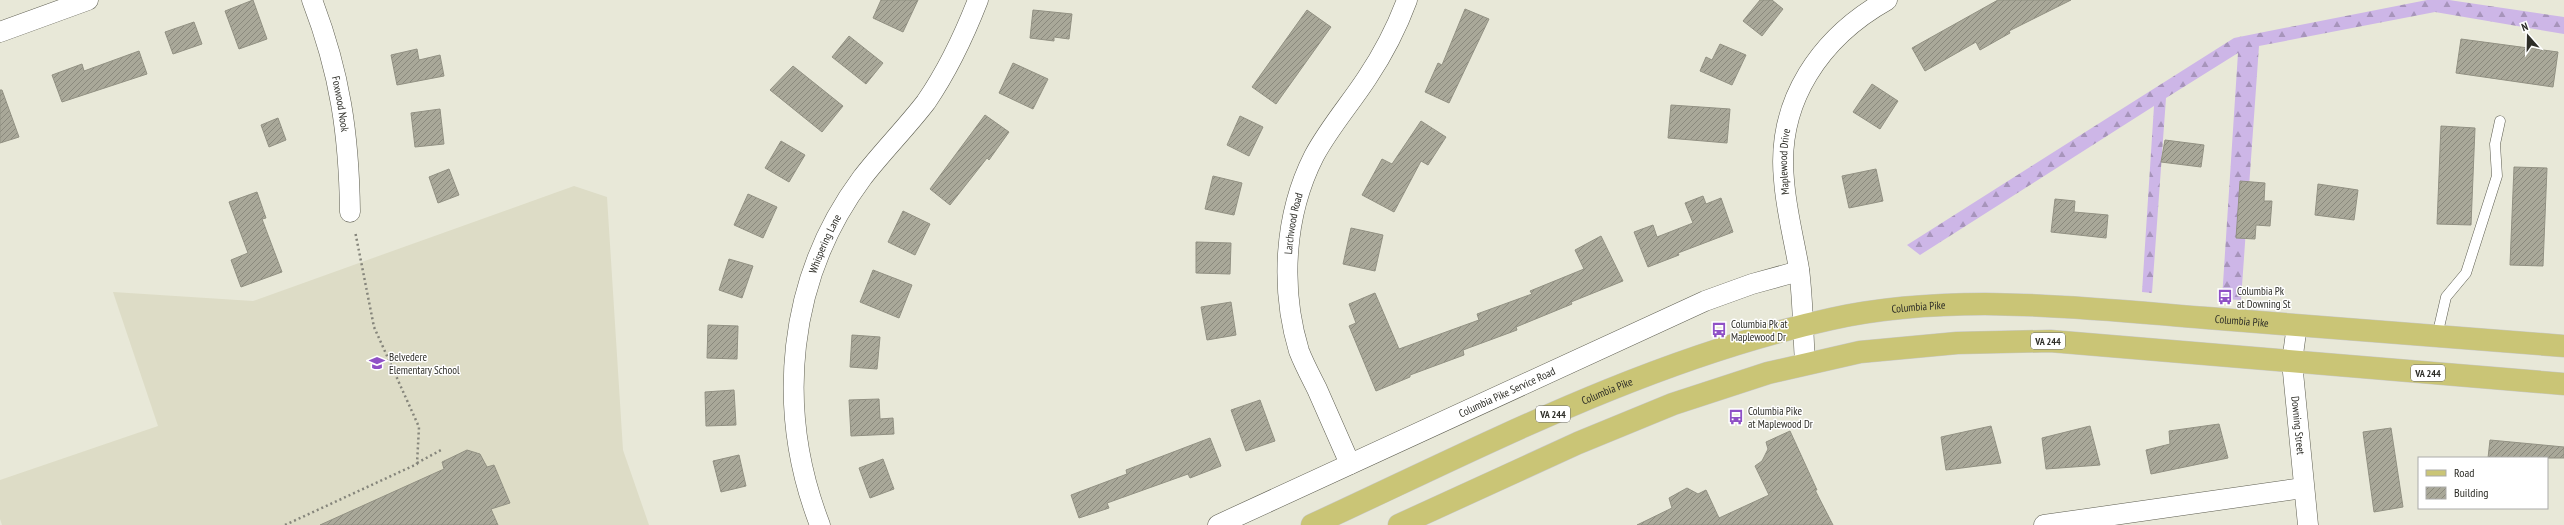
<svg xmlns="http://www.w3.org/2000/svg" width="2564" height="525" font-family="'PT Sans Narrow',sans-serif">
<style>
.built{fill:#dddcc6}
.forest{fill:url(#forest-firs)}
.building{fill:url(#building-hatch);stroke:#929183}
.lines{fill:none;stroke-linecap:round;stroke-linejoin:round}
.service-casing{stroke:#5e5e51;stroke-width:11}
.minor-casing{stroke:#5e5e51;stroke-width:21}
.primary-casing{stroke:#c8c8c7;stroke-width:23}
.path{stroke:#85857b;stroke-width:2.5;stroke-dasharray:2 3;stroke-linecap:butt}
.service{stroke:#fff;stroke-width:10}
.minor{stroke:#fff;stroke-width:20}
.primary{stroke:#cac576;stroke-width:22}
.labels{text-anchor:middle;stroke-width:3;stroke-linejoin:round;paint-order:stroke}
.shield{fill:#fff;stroke:#6c6c68;stroke-width:1}
.shield-label{font-size:10px;font-weight:bold;fill:#2d2d27}
.street-label{font-size:11px;fill:#2d2d27;stroke:#fff}
.poi-label{font-size:11px;fill:#2d2d27;stroke:#fff;text-anchor:start}
</style>
<defs>
<pattern id="forest-firs" width="22" height="20" patternUnits="userSpaceOnUse"><rect width="22" height="20" fill="#cdb6e7"/><path d="M5 1l3.5 6h-7zM16 11l3.5 6h-7z" fill="#a794bb"/></pattern>
<pattern id="building-hatch" width="6" height="6" patternUnits="userSpaceOnUse"><rect width="6" height="6" fill="#a9a899"/><path d="M-1 1l2-2M0 6l6-6M5 7l2-2" fill="none" stroke="#8a897d"/></pattern>
</defs>
<rect width="100%" height="100%" fill="#e8e8d8"/>
<path class="built" d="M574,186L607,197L623,450L649,525H2L0,519V480L158,426L113,292L253,301Z"/>
<path class="forest" d="M2427,0H2449L2564,17V34L2435,12L2259,46L2241,300L2222,299L2238,53L2166,98L2152,293L2142,292L2154,106L1920,255L1907,245L2234,38Z"/>
<g class="building">
<path d="M253,0L267,39L239,49L225,11Z"/>
<path d="M881,0H918L903,32L873,18Z"/>
<path d="M1760,0H1772L1783,9L1762,36L1743,21Z"/>
<path d="M1998,0H2071L2009,31L2010,33L1980,50L1976,42L1925,71L1912,48Z"/>
<path d="M1465,9L1489,19L1449,103L1425,92L1438,63L1442,65Z"/>
<path d="M1033,10L1072,14L1069,39L1054,37V41L1030,38Z"/>
<path d="M1307,10L1331,27L1276,104L1252,87Z"/>
<path d="M194,22L202,44L173,54L165,32Z"/>
<path d="M849,36L883,63L866,84L832,57Z"/>
<path d="M2461,39L2558,52L2553,87L2456,73Z"/>
<path d="M1720,44L1746,55L1732,85L1700,71L1706,57L1712,60Z"/>
<path d="M417,49L419,60L440,55L444,76L397,85L391,55Z"/>
<path d="M139,51L147,74L62,102L52,75L82,64L84,71Z"/>
<path d="M1013,63L1048,79L1033,109L999,93Z"/>
<path d="M793,66L843,106L822,132L770,90Z"/>
<path d="M1872,84L1898,101L1880,129L1853,112Z"/>
<path d="M0,90H2L19,137L0,143Z"/>
<path d="M1671,105L1730,109L1727,143L1668,138Z"/>
<path d="M440,109L444,144L415,147L411,113Z"/>
<path d="M985,115L1009,132L989,160L987,158L950,205L930,189Z"/>
<path d="M1240,116L1263,127L1249,156L1227,145Z"/>
<path d="M278,118L286,140L269,147L261,125Z"/>
<path d="M1421,121L1446,137L1428,165L1421,161L1394,212L1362,195L1382,159L1392,164Z"/>
<path d="M2441,126L2475,128L2471,225L2437,224Z"/>
<path d="M2165,140L2204,145L2201,167L2161,162Z"/>
<path d="M781,141L805,155L789,182L765,168Z"/>
<path d="M2514,167L2547,168L2543,266L2510,265Z"/>
<path d="M449,169L459,195L438,203L429,177Z"/>
<path d="M1876,169L1883,201L1849,208L1842,176Z"/>
<path d="M1213,176L1242,183L1234,215L1205,209Z"/>
<path d="M2240,181L2265,183L2264,201H2272L2270,226L2256,225L2255,239L2236,238Z"/>
<path d="M2318,184L2358,190L2354,220L2315,215Z"/>
<path d="M257,192L266,218L262,219L282,272L241,287L231,260L248,253L229,202Z"/>
<path d="M748,194L777,207L763,238L734,225Z"/>
<path d="M1703,196L1706,204L1721,198L1733,232L1678,253L1679,255L1648,267L1634,232L1653,225L1657,237L1693,223L1685,203Z"/>
<path d="M2055,199L2075,201L2074,212L2108,215L2106,238L2051,232Z"/>
<path d="M903,211L930,224L915,255L888,242Z"/>
<path d="M1351,228L1383,235L1375,271L1343,264Z"/>
<path d="M1601,236L1623,281L1571,302L1572,304L1516,327L1517,330L1463,350L1464,355L1410,375V377L1376,391L1349,326L1356,323L1349,304L1375,293L1399,349L1479,320L1477,314L1532,294L1530,291L1584,269L1575,250Z"/>
<path d="M1196,242L1231,243L1230,274L1196,273Z"/>
<path d="M729,259L753,266L742,298L719,290Z"/>
<path d="M873,270L912,285L899,318L860,302Z"/>
<path d="M1231,302L1236,335L1207,340L1201,307Z"/>
<path d="M708,325L738,326L737,359L707,358Z"/>
<path d="M852,335L880,337L877,369L850,367Z"/>
<path d="M734,390L736,425L706,426L705,392Z"/>
<path d="M879,399L880,419L893,418L894,434L851,436L849,400Z"/>
<path d="M1260,400L1275,441L1246,451L1231,410Z"/>
<path d="M2219,424L2228,458L2151,474L2146,450L2170,444L2169,431Z"/>
<path d="M1991,426L2001,463L1946,470L1941,437Z"/>
<path d="M2090,426L2100,465L2046,469L2042,438Z"/>
<path d="M2391,428L2403,507L2374,512L2363,432Z"/>
<path d="M1790,431L1817,490H1815L1833,525H1637L1672,508L1669,498L1687,488L1698,494L1706,490L1719,518L1769,495L1755,466L1762,461L1768,449L1766,442Z"/>
<path d="M1210,438L1221,466L1190,478L1188,474L1107,503L1109,508L1079,518L1071,495L1127,474L1126,470Z"/>
<path d="M2490,440L2564,447V458H2488Z"/>
<path d="M467,450L480,454L487,467L494,465L510,503L491,509L498,525H320L444,469L442,462Z"/>
<path d="M739,455L746,486L721,492L713,461Z"/>
<path d="M883,459L894,489L870,498L859,468Z"/>
</g>
<g class="lines">
<defs>
<path id="service" d="M2437,336L2446,297L2466,273L2497,176L2495,144L2500,121"/>
<g id="minor">
<path id="s1" d="M312,0C340,73 349,134 350,212"/>
<path d="M0,32L88,0"/>
<path id="s2" d="M2297,325L2292,362L2308,525"/>
<path id="s3" d="M1805,363C1803,332 1803,300 1799,269C1794,239 1786,210 1784,180C1776,101 1821,37 1887,0"/>
<path id="s4" d="M1350,464C1339,439 1328,414 1317,389C1311,377 1304,364 1299,351C1280,288 1284,215 1314,156C1329,128 1350,104 1367,78C1383,54 1397,27 1407,0"/>
<path id="s5" d="M820,525C775,409 787,279 862,178C882,152 906,128 926,102C948,70 964,36 978,0"/>
<path id="s6" d="M1218,525L1705,301L1752,284L1799,271"/>
<path d="M2044,525L2303,488"/>
</g>
<g id="primary">
<path id="s7" d="M1312,525C1481,447 1648,359 1831,319C1954,292 2083,308 2207,318C2326,328 2445,337 2564,346"/>
<path d="M1399,525L1578,443L1673,404L1768,373L1860,352L1957,343L2050,341L2564,384"/>
</g>
</defs>
<use href="#service" class="service-casing"/>
<use href="#minor" class="minor-casing"/>
<use href="#primary" class="primary-casing"/>
<g class="path">
<path d="M417,463L443,449"/>
<path d="M285,525L417,464L419,427L374,327L355,231"/>
</g>
<use href="#service" class="service"/>
<use href="#minor" class="minor"/>
<use href="#primary" class="primary"/>
</g>
<defs>
<symbol id="bus-bare" viewBox="-9 -9 18 18"><path d="M-5-6H5V4H4V6H2V4H-2V6H-4V4H-5ZM-3.5-4V0h7V-4ZM-3.5 1.2v1.5H-2V1.2ZM2 1.2v1.5H3.5V1.2Z" fill="#8f50c6" stroke="#fff" stroke-width="2.5" paint-order="stroke"/></symbol>
<symbol id="school-bare" viewBox="-9 -9 18 18"><path d="M0-5L7-2L0 1L-7-2ZM-4 1L0 2.5L4 1V4Q0 6-4 4Z" fill="#8f50c6" stroke="#fff" stroke-width="2.5" paint-order="stroke"/></symbol>
</defs>
<g fill-rule="evenodd">
<use href="#bus-bare" x="2214" y="286" width="22" height="22"/>
<use href="#bus-bare" x="1708" y="319" width="22" height="22"/>
<use href="#school-bare" x="366" y="352" width="22" height="22"/>
<use href="#bus-bare" x="1725" y="406" width="22" height="22"/>
</g>
<g class="labels">
<g class="shield">
<rect x="2031" y="333" width="34" height="16" rx="3"/>
<rect x="2411" y="365" width="34" height="16" rx="3"/>
<rect x="1536" y="406" width="34" height="16" rx="3"/>
</g>
<g class="shield-label">
<text x="2048" y="345">VA 244</text>
<text x="2428" y="377">VA 244</text>
<text x="1553" y="418">VA 244</text>
</g>
<g class="street-label">
<text dy="4" stroke="none"><textPath href="#s1" startOffset="108">Foxwood Nook</textPath></text>
<text dy="4" stroke="none"><textPath href="#s3" startOffset="203">Maplewood Drive</textPath></text>
<text dy="4" stroke="none"><textPath href="#s4" startOffset="253">Larchwood Road</textPath></text>
<text dy="4" stroke="none"><textPath href="#s5" startOffset="289">Whispering Lane</textPath></text>
<text dy="4" stroke="none"><textPath href="#s7" startOffset="648">Columbia Pike</textPath></text>
<text dy="4" stroke="none"><textPath href="#s7" startOffset="972">Columbia Pike</textPath></text>
<text dy="4" stroke="none"><textPath href="#s7" startOffset="324">Columbia Pike</textPath></text>
<text dy="4" stroke="none"><textPath href="#s6" startOffset="318">Columbia Pike Service Road</textPath></text>
<text dy="4" stroke="none"><textPath href="#s2" startOffset="101">Downing Street</textPath></text>
</g>
<g class="poi-label">
<text x="2237" y="295">Columbia Pk<tspan x="2237" dy="13">at Downing St</tspan></text>
<text x="1731" y="328">Columbia Pk at<tspan x="1731" dy="13">Maplewood Dr</tspan></text>
<text x="389" y="361">Belvedere<tspan x="389" dy="13">Elementary School</tspan></text>
<text x="1748" y="415">Columbia Pike<tspan x="1748" dy="13">at Maplewood Dr</tspan></text>
</g>
</g>
<rect x="2418" y="457" width="130" height="52" fill="#ffffff" stroke="#ababa9"/>
<rect x="2426" y="470" width="20" height="6" fill="#cac576" stroke="#ababa9"/>
<text x="2454" y="477" font-size="12" fill="#2d2d27">Road</text>
<rect x="2426" y="487" width="20" height="12" fill="url(#building-hatch)" stroke="#ababa9"/>
<text x="2454" y="497" font-size="12" fill="#2d2d27">Building</text>
<g transform="translate(2528 36) rotate(340)" stroke="#ffffff" stroke-width="3" paint-order="stroke">
<path d="M0-3L7 15L0 10L-7 15Z" fill="#2d2d27"/>
<text y="-6" font-size="11" font-weight="bold" text-anchor="middle" fill="#2d2d27">N</text>
</g>
</svg>
